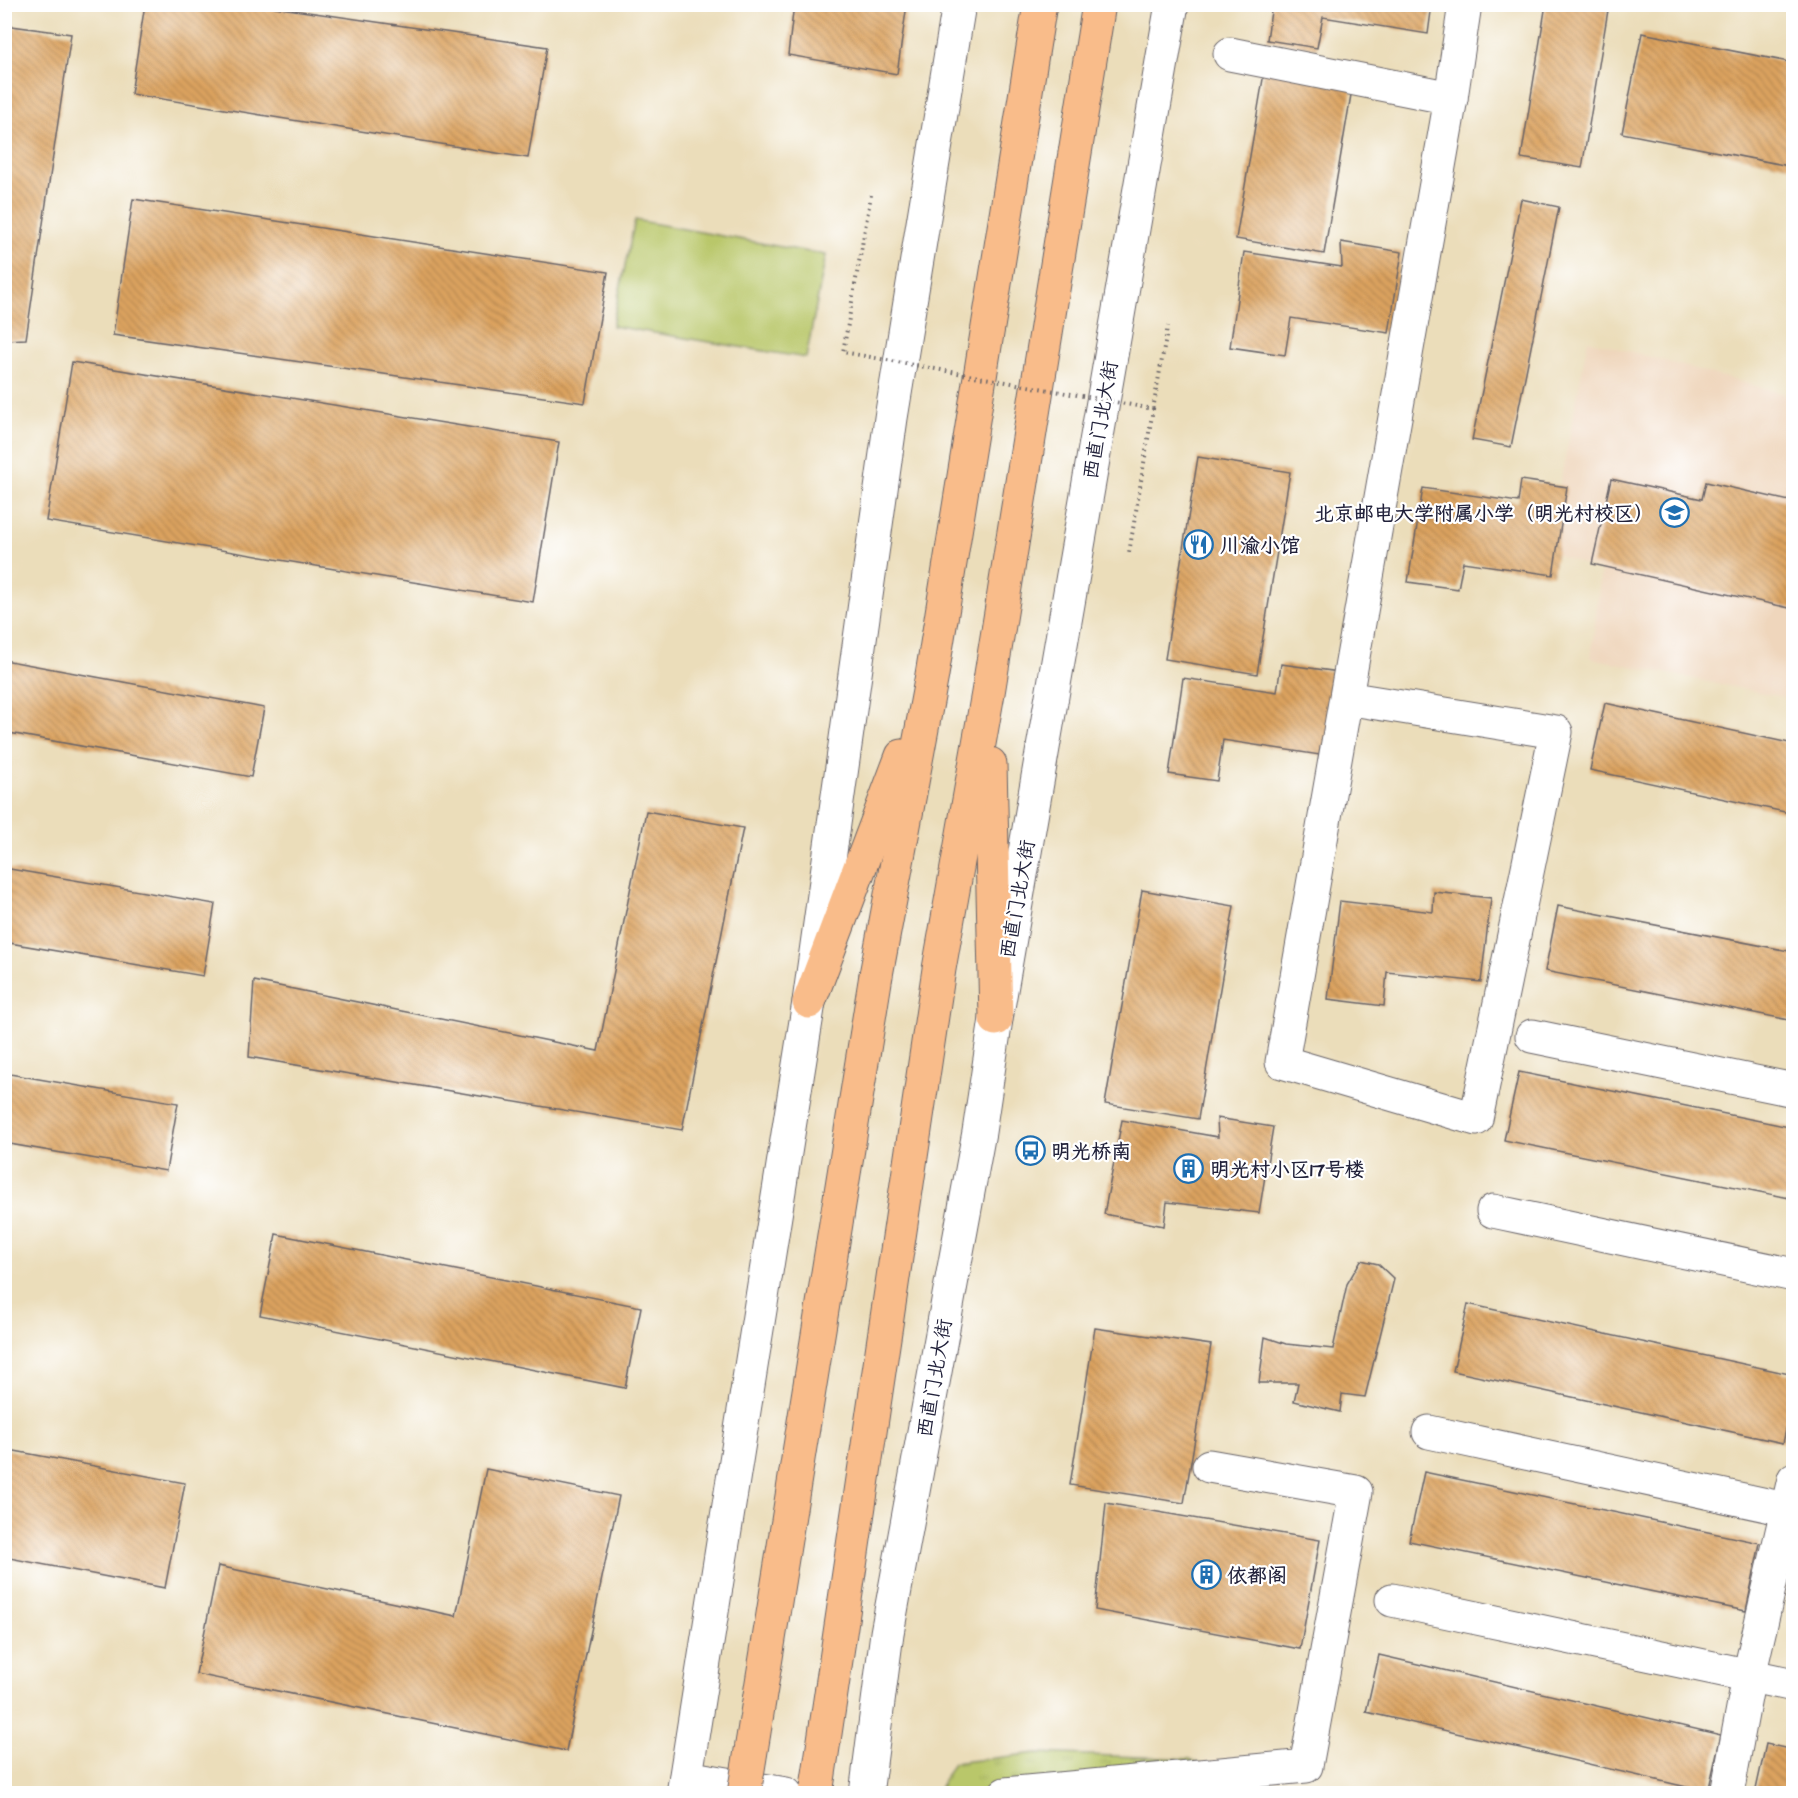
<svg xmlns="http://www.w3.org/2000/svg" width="1798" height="1798" font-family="'Architects Daughter','LXGW WenKai TC',sans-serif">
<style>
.built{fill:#efd6bc}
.grass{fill:#b9c76a;stroke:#6e7452;stroke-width:1.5}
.park{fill:url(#park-tufts);stroke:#6e7452;stroke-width:1.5}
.building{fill:url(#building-back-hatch)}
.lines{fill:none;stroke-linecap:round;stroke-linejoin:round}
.minor-casing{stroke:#686367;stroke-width:35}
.tertiary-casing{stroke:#686367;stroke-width:35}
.trunk-casing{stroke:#686367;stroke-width:35}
.path{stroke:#686367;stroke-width:4;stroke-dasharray:1.5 4.5;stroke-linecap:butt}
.minor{stroke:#fff;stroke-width:33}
.tertiary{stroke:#fff;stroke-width:33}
.trunk{stroke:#f9bc8a;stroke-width:33}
.trunk-bridge-casing{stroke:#686367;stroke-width:35;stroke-linecap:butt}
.path-bridge{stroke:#686367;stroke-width:4;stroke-dasharray:1.5 4.5;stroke-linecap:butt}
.trunk-bridge{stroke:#f9bc8a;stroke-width:33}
.labels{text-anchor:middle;stroke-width:4.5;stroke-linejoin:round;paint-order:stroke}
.street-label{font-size:20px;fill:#22223b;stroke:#fff}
.poi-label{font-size:20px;font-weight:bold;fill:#22223b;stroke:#fff;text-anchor:start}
</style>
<defs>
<pattern id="park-tufts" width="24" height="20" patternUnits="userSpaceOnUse" patternTransform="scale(1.5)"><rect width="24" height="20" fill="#b9c76a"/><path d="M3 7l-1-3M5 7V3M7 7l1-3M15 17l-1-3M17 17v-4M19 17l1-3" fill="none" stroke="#9fab5d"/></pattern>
<pattern id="building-back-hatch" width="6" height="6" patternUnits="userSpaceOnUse" patternTransform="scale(1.5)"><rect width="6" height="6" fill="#dca35e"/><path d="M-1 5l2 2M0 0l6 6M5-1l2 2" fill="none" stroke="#b2844f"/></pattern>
</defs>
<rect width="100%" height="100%" fill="#fff"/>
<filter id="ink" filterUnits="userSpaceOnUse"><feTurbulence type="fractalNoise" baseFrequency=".0167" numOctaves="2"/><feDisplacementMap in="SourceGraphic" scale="12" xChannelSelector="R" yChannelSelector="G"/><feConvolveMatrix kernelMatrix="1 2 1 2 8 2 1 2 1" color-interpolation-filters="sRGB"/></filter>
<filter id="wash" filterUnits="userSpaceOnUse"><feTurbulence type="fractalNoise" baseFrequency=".008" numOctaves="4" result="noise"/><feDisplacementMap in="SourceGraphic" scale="24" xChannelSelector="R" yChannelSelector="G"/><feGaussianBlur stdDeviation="1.35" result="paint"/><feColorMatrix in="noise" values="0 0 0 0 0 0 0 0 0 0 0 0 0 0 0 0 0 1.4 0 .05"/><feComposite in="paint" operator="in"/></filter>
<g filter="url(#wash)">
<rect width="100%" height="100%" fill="#ebddba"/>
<path class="built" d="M1588,340L1793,396V699L1591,658L1601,571L1547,551Z"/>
<path class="grass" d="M635,220L826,255L806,358L612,326Z"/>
<path class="park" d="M1037,1753L1190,1759L1258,1793L936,1794L953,1763Z"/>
<g id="blocks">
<g class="building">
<path d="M145,4H253L547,47L528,158L131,94Z"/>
<path d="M794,4H907L897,74L788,55Z"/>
<path d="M1272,4H1432L1428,34L1323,17L1317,48L1267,40Z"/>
<path d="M1546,4H1609L1582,168L1521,158Z"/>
<path d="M4,25L71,34L26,339L4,340Z"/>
<path d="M1642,33L1794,63V167L1622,133Z"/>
<path d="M1265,67L1353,83L1324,254L1236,239Z"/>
<path d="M133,199L608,272L585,403L113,335Z"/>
<path d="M1521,199L1559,207L1511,447L1472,440Z"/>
<path d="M1341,242L1402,252L1389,333L1291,318L1285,355L1230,347L1244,252L1342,267Z"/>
<path d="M72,362L559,442L533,602L46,521Z"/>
<path d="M1198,457L1290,472L1257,674L1165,659Z"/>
<path d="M1611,479L1702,499L1706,482L1794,502V609L1592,564Z"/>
<path d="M1521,480L1567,487L1553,575L1463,562L1458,589L1408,582L1423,488L1518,502Z"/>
<path d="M4,660L264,708L251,777L4,732Z"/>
<path d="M1281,664L1339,672L1326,756L1223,740L1217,781L1169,774L1183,678L1277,692Z"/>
<path d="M1605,703L1794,744V814L1590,770Z"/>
<path d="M646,811L743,828L682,1130L249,1057L254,981L598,1051Z"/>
<path d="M4,868L215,904L203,976L4,942Z"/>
<path d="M1142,890L1234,906L1198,1119L1105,1104Z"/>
<path d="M1434,892L1491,898L1481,982L1387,972L1384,1006L1328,999L1340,901L1433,912Z"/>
<path d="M1558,906L1794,952V1021L1545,971Z"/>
<path d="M1519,1072L1794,1128V1199L1504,1140Z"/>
<path d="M4,1073L178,1103L166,1171L4,1143Z"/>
<path d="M1217,1118L1273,1127L1259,1213L1167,1202L1164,1226L1104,1214L1122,1120L1218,1137Z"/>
<path d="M276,1234L641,1307L625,1388L260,1315Z"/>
<path d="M1361,1260L1378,1264L1394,1279L1365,1397L1342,1394L1340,1412L1294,1401L1298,1383H1259L1265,1337L1286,1344L1333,1349L1347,1284Z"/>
<path d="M1468,1304L1794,1375V1395L1783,1443L1453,1371Z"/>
<path d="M1095,1328L1211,1345L1184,1503L1070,1485Z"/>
<path d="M4,1449L185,1483L165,1588L4,1557Z"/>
<path d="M486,1469L619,1496L566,1751L196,1674L218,1566L456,1616Z"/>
<path d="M1424,1472L1760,1543L1746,1611L1409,1541Z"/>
<path d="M1106,1503L1320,1540L1300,1649L1095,1610Z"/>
<path d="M1379,1655L1721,1735L1708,1792L1366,1712Z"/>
<path d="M1766,1744L1794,1750V1794H1755Z"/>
</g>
</g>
</g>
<g filter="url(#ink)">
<use href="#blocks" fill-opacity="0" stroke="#686367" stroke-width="1.5"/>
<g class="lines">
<defs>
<g id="minor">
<path d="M1230,54L1451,98L1282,1062L1476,1119L1556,732L1346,698"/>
<path d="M1451,98L1465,4"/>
<path d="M1532,1036L1794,1090"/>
<path d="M1493,1211L1794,1275"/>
<path d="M1429,1432L1794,1511"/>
<path d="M1392,1600L1794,1685"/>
<path d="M1005,1794L1306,1766L1356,1492L1209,1466"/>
<path d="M1727,1794L1749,1676L1794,1479"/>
</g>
<g id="tertiary">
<path d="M686,1777L786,1794"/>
<path d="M683,1794L809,1002L891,418L959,4"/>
<path d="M866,1794L887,1633L979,1132L996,1019L1172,4"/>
</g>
<g id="trunk">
<path d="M990,764L996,1019"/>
<path d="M876,975L932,675L1040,4"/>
<path d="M809,1002L902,756"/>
<path d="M816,1794L939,969L988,693L1099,4"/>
</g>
</defs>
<use href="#minor" class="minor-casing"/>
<use href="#tertiary" class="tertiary-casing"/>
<use href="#trunk" class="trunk-casing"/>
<path class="path" d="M1153,409L1168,326"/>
<use href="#minor" class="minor"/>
<use href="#tertiary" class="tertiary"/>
<use href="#trunk" class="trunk"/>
<defs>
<path id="trunk-bridge" d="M744,1794L876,975"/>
</defs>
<use href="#trunk-bridge" class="trunk-bridge-casing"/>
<path class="path-bridge" d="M871,195L843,352L1153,409L1129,553"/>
<use href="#trunk-bridge" class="trunk-bridge"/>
</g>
</g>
<defs>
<symbol id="school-ring" viewBox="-11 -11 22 22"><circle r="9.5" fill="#fff" stroke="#1f6fb2" stroke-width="1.5"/><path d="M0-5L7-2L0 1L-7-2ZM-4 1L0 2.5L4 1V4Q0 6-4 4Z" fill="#1f6fb2"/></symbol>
<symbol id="restaurant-ring" viewBox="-11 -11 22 22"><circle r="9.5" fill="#fff" stroke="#1f6fb2" stroke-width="1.5"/><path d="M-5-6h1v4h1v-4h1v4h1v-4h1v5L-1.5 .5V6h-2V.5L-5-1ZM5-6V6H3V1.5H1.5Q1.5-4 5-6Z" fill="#1f6fb2"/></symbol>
<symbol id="bus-ring" viewBox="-11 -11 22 22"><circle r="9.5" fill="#fff" stroke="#1f6fb2" stroke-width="1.5"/><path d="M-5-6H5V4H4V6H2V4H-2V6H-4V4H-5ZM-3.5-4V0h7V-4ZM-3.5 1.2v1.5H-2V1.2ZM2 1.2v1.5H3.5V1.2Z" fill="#1f6fb2"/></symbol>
<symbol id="building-ring" viewBox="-11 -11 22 22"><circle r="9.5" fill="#fff" stroke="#1f6fb2" stroke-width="1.5"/><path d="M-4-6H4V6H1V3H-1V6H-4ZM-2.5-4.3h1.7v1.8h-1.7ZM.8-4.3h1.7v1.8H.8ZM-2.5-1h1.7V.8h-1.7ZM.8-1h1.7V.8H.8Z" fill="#1f6fb2"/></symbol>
</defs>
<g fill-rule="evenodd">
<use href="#school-ring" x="1658" y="496" width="33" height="33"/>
<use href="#restaurant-ring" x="1182" y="528" width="33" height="33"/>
<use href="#bus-ring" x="1014" y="1134" width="33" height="33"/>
<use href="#building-ring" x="1172" y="1152" width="33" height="33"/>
<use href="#building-ring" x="1190" y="1558" width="33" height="33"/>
</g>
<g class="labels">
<g class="street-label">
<text transform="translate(1100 420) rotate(-80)" y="7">西直门北大街</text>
<text transform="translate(1017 899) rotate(-80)" y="7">西直门北大街</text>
<text transform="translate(934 1378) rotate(-80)" y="7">西直门北大街</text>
</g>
<g class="poi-label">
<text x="1654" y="520" text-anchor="end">北京邮电大学附属小学（明光村校区）</text>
<text x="1220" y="552">川渝小馆</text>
<text x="1051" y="1158">明光桥南</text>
<text x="1210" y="1176">明光村小区17号楼</text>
<text x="1227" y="1582">依都阁</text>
</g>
</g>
<rect width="1798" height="1798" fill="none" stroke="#fff" stroke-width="24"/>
</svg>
